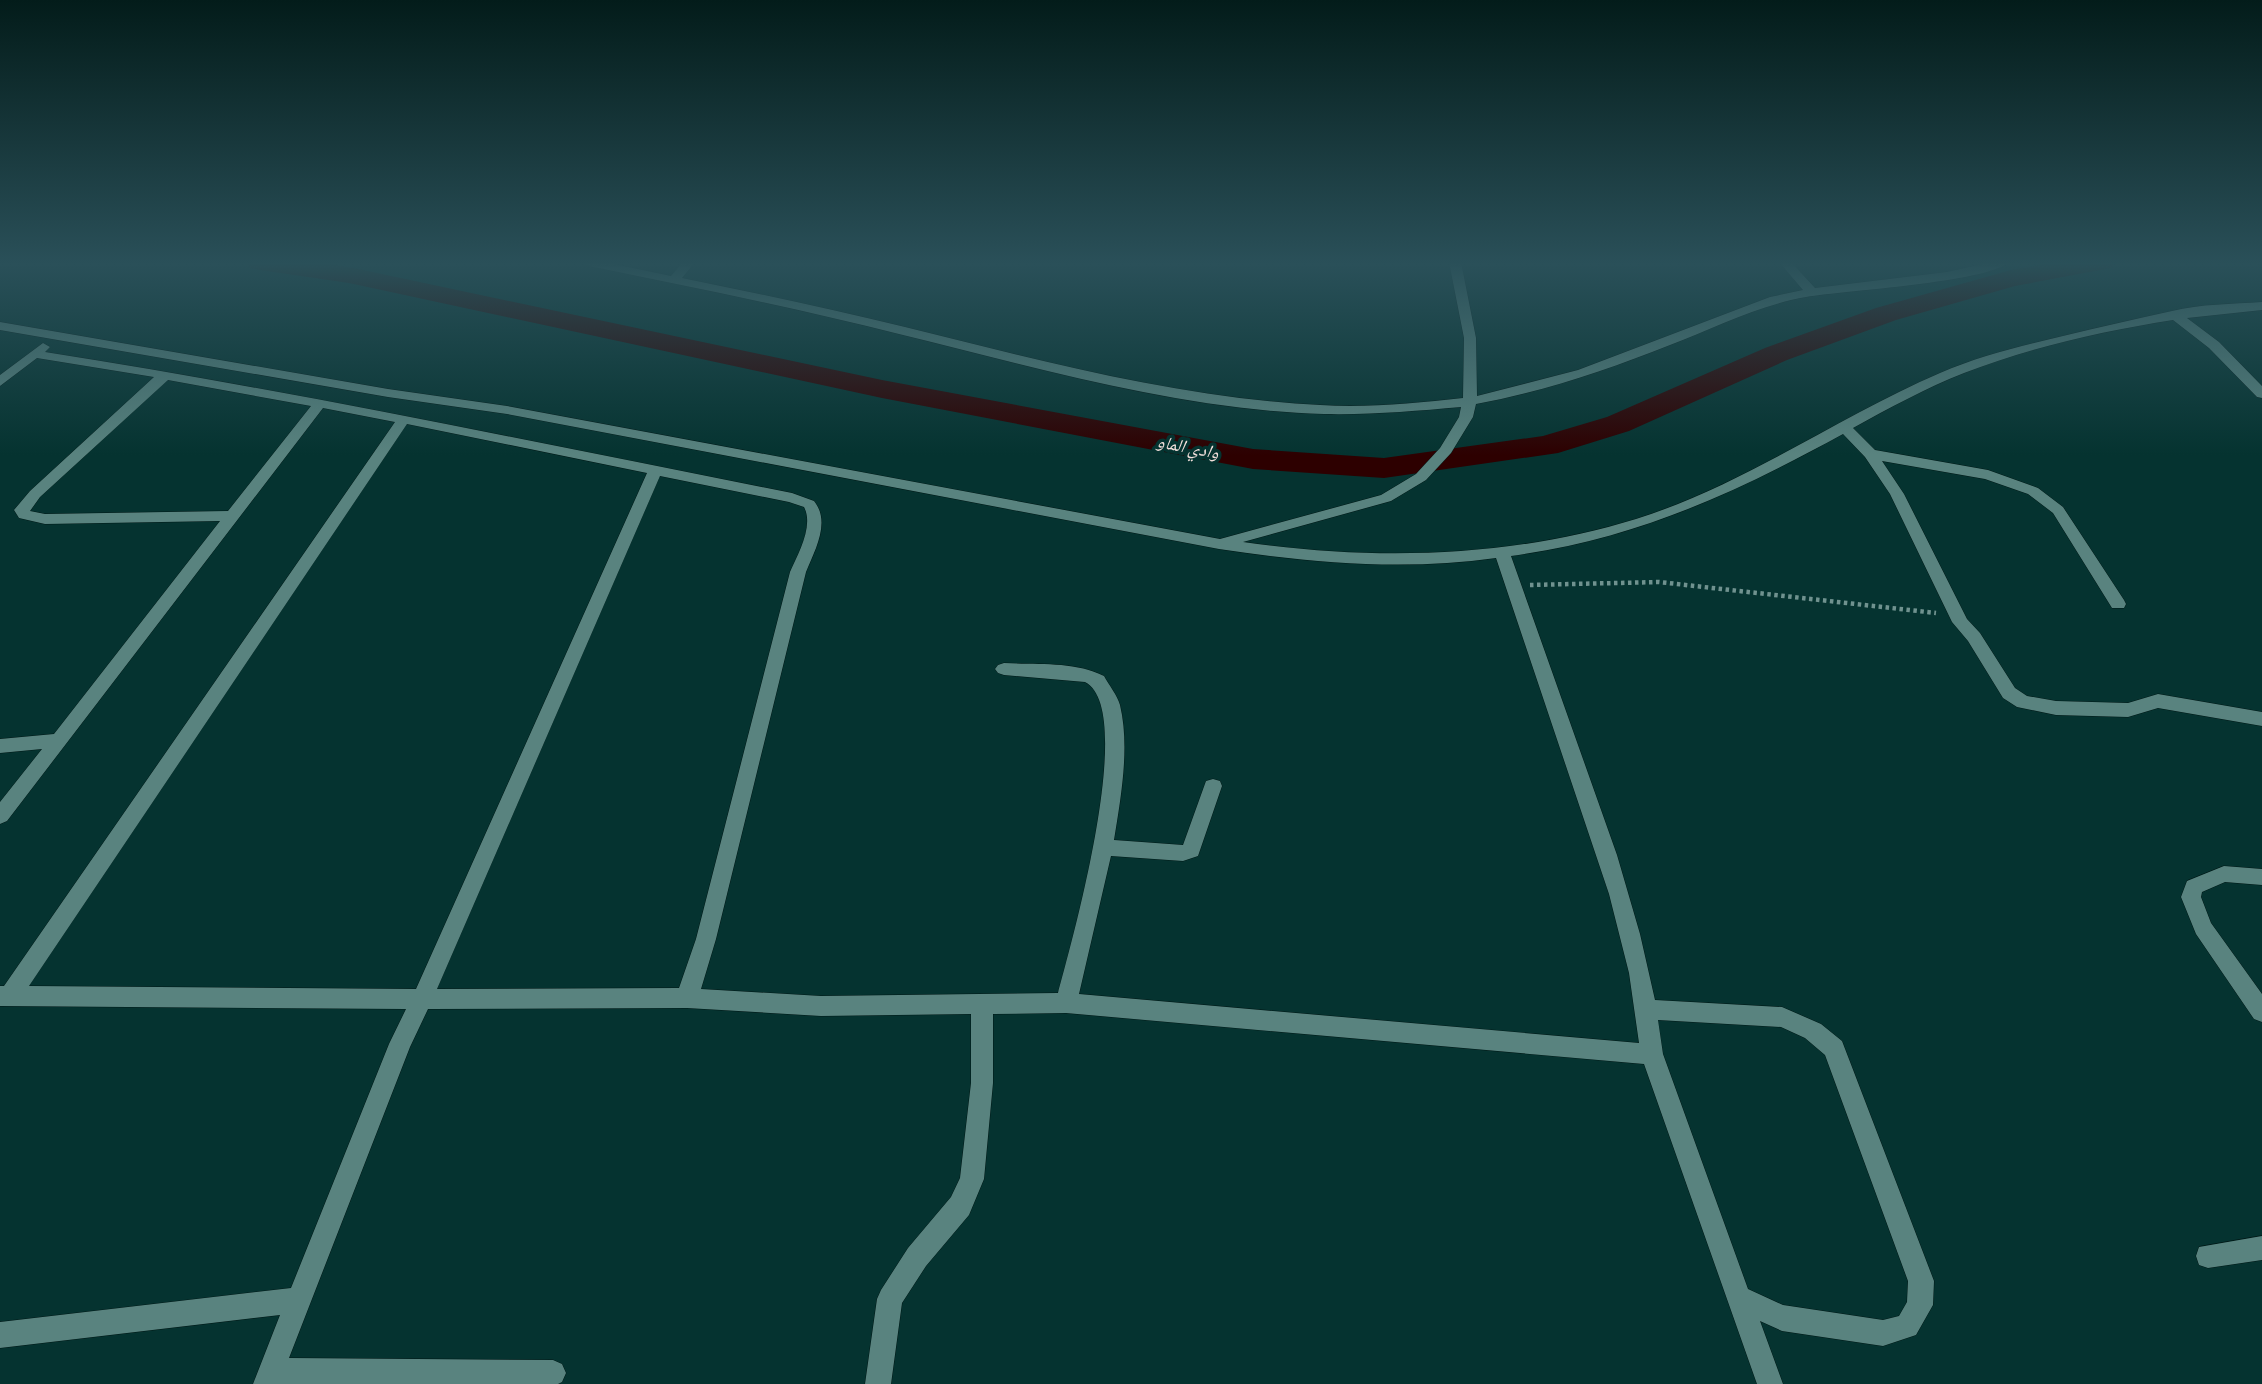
<svg xmlns="http://www.w3.org/2000/svg" width="2262" height="1384" font-family="Commissioner,'Noto Naskh Arabic',sans-serif">
	<style>
		.lines { fill: none; stroke-linecap: round; stroke-linejoin: round }
		.river { fill: #2d0000; fill-rule: evenodd }
		.minor-casing { stroke: #001917; stroke-width: 1 }
		.path { stroke: #70928f; stroke-width: 4.5; stroke-dasharray: 3.5 3.5; stroke-linecap: butt }
		.minor { fill: #59837f; fill-rule: evenodd }
		.labels { text-anchor: middle; stroke-width: 7; stroke-linejoin: round; paint-order: stroke }
		.far-water-label { font-size: 18px; font-style: italic; fill: #f2e0db; stroke: #053330 }
	</style>
	<rect width="100%" height="100%" fill="#053330"/>
	<g class="lines">
		<path class="river" d="M 246,262 L 314,262 L 349,267 L 882,380 L 1253,449 L 1384,458 L 1543,436 L 1607,417 L 1765,348 L 1876,308 L 2011,270 L 2057,262 L 2115,262 L 2111,268 L 2015,286 L 1896,320 L 1787,360 L 1629,431 L 1558,453 L 1384,478 L 1253,469 L 882,398 L 349,283 L 260,270 L 250,268 Z"/>
		<defs>
			<g id="minor">
				<path d="M 583,262 L 604,262 L 671,276 L 683,262 L 695,262 L 682,278 C 756,293 831,309 905,327 C 1042,361 1179,398 1320,405 C 1368,408 1416,403 1463,398 L 1464,338 L 1449,262 L 1461,262 L 1476,338 L 1477,396 L 1578,370 L 1770,297 L 1803,290 L 1779,262 L 1791,262 L 1815,288 L 1947,272 L 1992,262 L 2010,262 C 1984,283 1847,290 1806,297 C 1759,305 1714,328 1670,345 C 1607,370 1542,392 1476,404 L 1473,417 L 1451,453 L 1426,480 L 1391,501 L 1243,542 C 1374,561 1509,558 1636,519 C 1744,485 1836,418 1940,373 C 1979,356 2021,346 2063,336 C 2099,327 2136,319 2172,311 C 2200,304 2233,304 2262,302 L 2262,310 L 2187,318 L 2219,342 L 2262,386 L 2262,398 L 2257,397 L 2209,348 L 2173,320 C 2104,331 2030,347 1964,373 C 1926,388 1889,408 1853,428 L 1875,450 L 1988,470 L 2038,488 L 2063,507 L 2124,600 L 2126,604 L 2124,608 L 2112,608 L 2053,513 L 2028,494 L 1985,479 L 1882,461 L 1904,494 L 1967,619 L 1980,633 L 2015,688 L 2027,696 L 2056,701 L 2128,703 L 2158,694 L 2262,712 L 2262,726 L 2158,708 L 2128,717 L 2056,715 L 2017,707 L 2003,698 L 1968,641 L 1952,622 L 1890,494 L 1865,457 L 1843,434 C 1733,494 1636,539 1511,556 L 1617,855 L 1640,934 L 1655,1000 L 1782,1007 L 1821,1024 L 1842,1041 L 1934,1281 L 1933,1305 L 1916,1335 L 1883,1346 L 1782,1331 L 1760,1321 L 1783,1384 L 1757,1384 L 1644,1064 L 1066,1013 L 993,1014 L 993,1083 L 984,1179 L 969,1215 L 926,1266 L 902,1303 L 891,1384 L 865,1384 L 877,1299 L 881,1290 L 908,1248 L 951,1197 L 960,1178 L 971,1083 L 971,1014 L 821,1016 L 687,1008 L 428,1009 L 410,1047 L 289,1358 L 553,1360 L 562,1364 L 566,1373 L 562,1382 L 558,1384 L 253,1384 L 280,1315 L 0,1348 L 0,1322 L 291,1288 L 389,1044 L 406,1009 L 0,1006 L 0,986 L 4,986 L 395,422 L 323,408 L 7,821 L 0,824 L 0,802 L 42,749 L 0,753 L 0,739 L 54,734 L 220,521 L 45,524 L 19,518 L 14,510 L 30,491 L 154,377 L 37,358 L 0,386 L 0,375 L 43,343 L 50,347 L 45,352 C 295,391 543,444 792,493 L 814,501 C 831,522 815,550 806,572 L 716,939 L 701,989 L 821,996 L 1058,993 C 1071,944 1138,709 1085,682 L 1004,675 L 998,673 L 995,669 L 998,665 L 1004,663 C 1037,665 1074,661 1104,676 C 1109,685 1117,695 1120,705 C 1130,747 1121,797 1114,840 L 1183,845 L 1206,781 L 1213,779 L 1220,781 L 1222,786 L 1198,856 L 1183,861 L 1111,856 L 1079,994 L 1639,1043 L 1629,973 L 1609,894 L 1496,558 C 1404,571 1311,563 1219,549 L 507,414 L 388,397 L 0,330 L 0,322 L 388,389 L 507,406 L 1220,539 L 1381,495 L 1416,474 L 1440,448 L 1459,417 L 1461,407 C 1415,411 1370,415 1324,414 C 1180,410 1038,368 899,334 C 796,308 692,287 589,266 ZM 168,380 L 311,406 L 228,511 L 45,514 L 30,511 L 40,497 ZM 407,424 L 647,473 L 416,989 L 29,986 ZM 660,476 L 789,502 L 804,507 C 814,526 798,554 790,572 L 696,939 L 679,988 L 437,989 ZM 1658,1020 L 1781,1027 L 1805,1038 L 1825,1055 L 1908,1281 L 1907,1302 L 1899,1316 L 1883,1320 L 1783,1305 L 1748,1289 L 1663,1054 Z"/>
				<path d="M 2224,866 L 2262,869 L 2262,885 L 2225,882 L 2202,892 L 2201,897 L 2211,923 L 2262,994 L 2262,1022 L 2254,1019 L 2196,934 L 2181,897 L 2187,881 Z"/>
				<path d="M 2262,1236 L 2262,1260 L 2208,1268 L 2199,1265 L 2196,1256 L 2199,1247 Z"/>
			</g>
		</defs>
		<use href="#minor" class="minor-casing"/>
		<path class="path" d="M 1530,585 L 1659,582 L 1936,613"/>
		<use href="#minor" class="minor"/>
	</g>
	<linearGradient id="sky" x2="0" y2="1"><stop stop-color="#031c1a"/><stop offset="0.58" stop-color="#2a5059"/><stop offset="1" stop-color="#2a5059" stop-opacity="0"/></linearGradient>
	<rect width="2262" height="455" fill="url(#sky)"/>
	<g class="labels">
		<g class="far-water-label">
			<text transform="translate(1188 447) rotate(11)" y="6">وادي الماو</text>
		</g>
	</g>
</svg>
